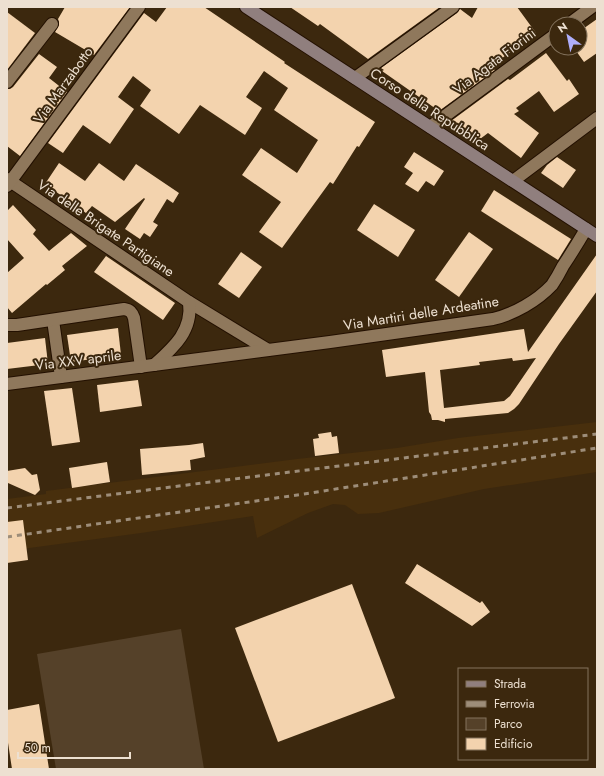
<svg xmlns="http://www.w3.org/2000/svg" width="604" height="776" font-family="Jost,sans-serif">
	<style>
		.built { fill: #482f0d }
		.green { fill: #554129 }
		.building { fill: #f3d3ae; fill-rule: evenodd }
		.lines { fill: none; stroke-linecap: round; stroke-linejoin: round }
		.street-casing { stroke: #231000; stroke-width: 14 }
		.secondary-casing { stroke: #231000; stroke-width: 14 }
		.street { stroke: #8f785c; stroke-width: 12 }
		.secondary { stroke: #907f7e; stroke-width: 12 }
		.rail { stroke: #9d8d79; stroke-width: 3; stroke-dasharray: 5 5; stroke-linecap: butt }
		.labels { text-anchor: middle; stroke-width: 4; stroke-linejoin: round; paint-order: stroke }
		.street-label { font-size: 14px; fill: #ede0d1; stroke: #3c280e }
	</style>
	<rect width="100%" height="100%" fill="#3c280e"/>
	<path class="built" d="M 597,422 L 597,472 L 484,489 L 379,513 L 358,514 L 345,505 L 333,504 L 308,513 L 257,538 L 253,516 L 141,533 L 7,551 L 7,499 L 46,494 L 46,491 L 297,459 L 397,448 L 458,438 Z"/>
	<path class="green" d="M 181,629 L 204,769 L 56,769 L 37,654 Z"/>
	<g class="building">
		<path d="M 65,7 L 130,7 L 94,55 L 55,32 L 59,25 L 59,22 L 58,19 Z"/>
		<path d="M 167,7 L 204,7 L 285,62 L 284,63 L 375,122 L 359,147 L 357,146 L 333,184 L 330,182 L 282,248 L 259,232 L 281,202 L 242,175 L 261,148 L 297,173 L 318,140 L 274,110 L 288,88 L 264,71 L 246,97 L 262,108 L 245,135 L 200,105 L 179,134 L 140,106 L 151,90 L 133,76 L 118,97 L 134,109 L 110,144 L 83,125 L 63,153 L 48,143 L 144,13 L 156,22 Z"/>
		<path d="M 290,7 L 440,7 L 368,59 L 320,24 L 318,26 Z"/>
		<path d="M 478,7 L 517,7 L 536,33 L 490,67 L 495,70 L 439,111 L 382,71 L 384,70 L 381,68 L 457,13 L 460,9 L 472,18 Z"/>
		<path d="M 7,12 L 35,33 L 7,70 Z"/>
		<path d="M 597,19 L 597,53 L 584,62 L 574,48 L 580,48 L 580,31 Z"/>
		<path d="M 546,53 L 567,81 L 569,79 L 579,94 L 554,112 L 539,91 L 516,108 L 519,111 L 514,114 L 539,133 L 521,158 L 488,133 L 476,142 L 447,124 L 508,79 L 510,80 Z"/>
		<path d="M 39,54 L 57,67 L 49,78 L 67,92 L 20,156 L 7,146 L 7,89 L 10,89 L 13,87 Z"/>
		<path d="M 414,152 L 444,171 L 434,186 L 426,181 L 418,192 L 405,184 L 413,173 L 404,167 Z"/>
		<path d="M 557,157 L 576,170 L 563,188 L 541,173 L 547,165 Z"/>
		<path d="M 59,163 L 85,181 L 99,163 L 124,181 L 136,164 L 179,193 L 173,203 L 167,199 L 153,222 L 158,225 L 150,237 L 144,233 L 140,239 L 125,229 L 145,199 L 144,198 L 115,222 L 92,206 L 86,213 L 45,184 Z"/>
		<path d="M 494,190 L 571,239 L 558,260 L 481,211 Z"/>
		<path d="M 374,204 L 415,230 L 398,257 L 357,230 Z"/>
		<path d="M 13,205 L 36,230 L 33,234 L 49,251 L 71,233 L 87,246 L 62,266 L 65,270 L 47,285 L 46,284 L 12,313 L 7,307 L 7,273 L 24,258 L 7,239 L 7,211 Z"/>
		<path d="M 469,232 L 493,249 L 459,297 L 435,280 Z"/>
		<path d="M 241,252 L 262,267 L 239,298 L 218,284 Z"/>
		<path d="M 597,254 L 597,291 L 559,344 L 519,404 L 514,409 L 508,413 L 445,419 L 445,422 L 438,420 L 432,420 L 431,415 L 429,412 L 425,372 L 386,377 L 382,350 L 524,329 L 528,352 ZM 512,358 L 513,361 L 536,358 L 510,396 L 504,401 L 444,408 L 440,370 L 480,365 L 479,362 Z"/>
		<path d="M 106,256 L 175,303 L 163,320 L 94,272 Z"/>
		<path d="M 118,328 L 121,355 L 71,362 L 67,335 Z"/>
		<path d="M 45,338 L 48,364 L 7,369 L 7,343 Z"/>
		<path d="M 138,380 L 142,406 L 100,412 L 97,385 Z"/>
		<path d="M 72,388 L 80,442 L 52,446 L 44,391 Z"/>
		<path d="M 331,432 L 332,437 L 337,436 L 339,453 L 315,456 L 313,439 L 319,438 L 318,434 Z"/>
		<path d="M 203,443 L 205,457 L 190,460 L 191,470 L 142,475 L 140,449 L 189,445 Z"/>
		<path d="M 107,462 L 110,482 L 72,488 L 69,468 Z"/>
		<path d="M 25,468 L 32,475 L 37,474 L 40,490 L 35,495 L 8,483 L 7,471 Z"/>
		<path d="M 23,520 L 28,560 L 7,563 L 7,522 Z"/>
		<path d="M 417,564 L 480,603 L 482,601 L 490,612 L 472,626 L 405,583 Z"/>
		<path d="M 352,584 L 395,698 L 278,742 L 235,628 Z"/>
		<path d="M 39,704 L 49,769 L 12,769 L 7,736 L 7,710 Z"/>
	</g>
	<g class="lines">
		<defs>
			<g id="street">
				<path d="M 569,24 L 592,7"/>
				<path d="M 355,78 L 453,7"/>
				<path d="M 7,82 L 52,24"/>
				<path d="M 430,127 L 556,34"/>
				<path d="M 7,179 L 189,302 L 268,350"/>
				<path d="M 513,181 L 597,118"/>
				<path d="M 7,186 L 139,7"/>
				<path d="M 53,320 L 61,377"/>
				<path d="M 7,325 L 17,325 L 124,309 C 130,310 132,312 134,318 L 141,367"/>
				<path d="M 154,365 C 173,348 193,331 189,302"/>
				<path d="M 7,384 L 330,342 L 493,319 C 514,314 537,301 552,285 C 556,279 560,272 563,266 C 571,254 579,241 586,229"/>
			</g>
			<path id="secondary" d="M 246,7 L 597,236"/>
		</defs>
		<use href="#street" class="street-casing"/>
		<use href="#secondary" class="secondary-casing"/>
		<use href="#street" class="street"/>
		<use href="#secondary" class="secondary"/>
		<g class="rail">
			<path d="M 7,508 L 218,481 L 597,434"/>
			<path d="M 7,537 L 304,494 L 597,448"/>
		</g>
	</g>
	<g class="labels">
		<g class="street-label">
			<text transform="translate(494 61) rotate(-37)" y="5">Via Agata Fiorini</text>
			<text transform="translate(63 85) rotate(-54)" y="5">Via Marzabotto</text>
			<text transform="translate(430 109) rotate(33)" y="5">Corso della Repubblica</text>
			<text transform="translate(106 228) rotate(34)" y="5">Via delle Brigate Partigiane</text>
			<text transform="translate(421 313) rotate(-9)" y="5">Via Martiri delle Ardeatine</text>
			<text transform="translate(78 360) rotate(-7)" y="5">Via XXV aprile</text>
		</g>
	</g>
	<rect width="604" height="776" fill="none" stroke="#ede0d1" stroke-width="16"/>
	<rect x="458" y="668" width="130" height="92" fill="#3c280e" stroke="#83725c"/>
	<rect x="466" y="681" width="20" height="6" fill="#907f7e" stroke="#83725c"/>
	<text x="494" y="688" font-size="12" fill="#ede0d1">Strada</text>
	<rect x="466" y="701" width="20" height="6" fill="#9d8d79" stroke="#83725c"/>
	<text x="494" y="708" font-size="12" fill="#ede0d1">Ferrovia</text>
	<rect x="466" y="718" width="20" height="12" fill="#554129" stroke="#83725c"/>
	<text x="494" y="728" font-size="12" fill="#ede0d1">Parco</text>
	<rect x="466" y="738" width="20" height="12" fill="#f3d3ae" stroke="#83725c"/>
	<text x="494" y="748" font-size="12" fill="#ede0d1">Edificio</text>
	<g transform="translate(568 36) rotate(327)"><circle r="19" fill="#3c280e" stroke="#83725c"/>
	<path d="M0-3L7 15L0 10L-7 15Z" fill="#afaefa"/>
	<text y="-6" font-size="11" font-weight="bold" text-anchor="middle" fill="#ede0d1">N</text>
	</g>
	<path d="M18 752v6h112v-6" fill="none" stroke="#ede0d1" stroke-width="2"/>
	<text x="24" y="752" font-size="12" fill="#ede0d1" stroke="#3c280e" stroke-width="3" paint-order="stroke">50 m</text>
</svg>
